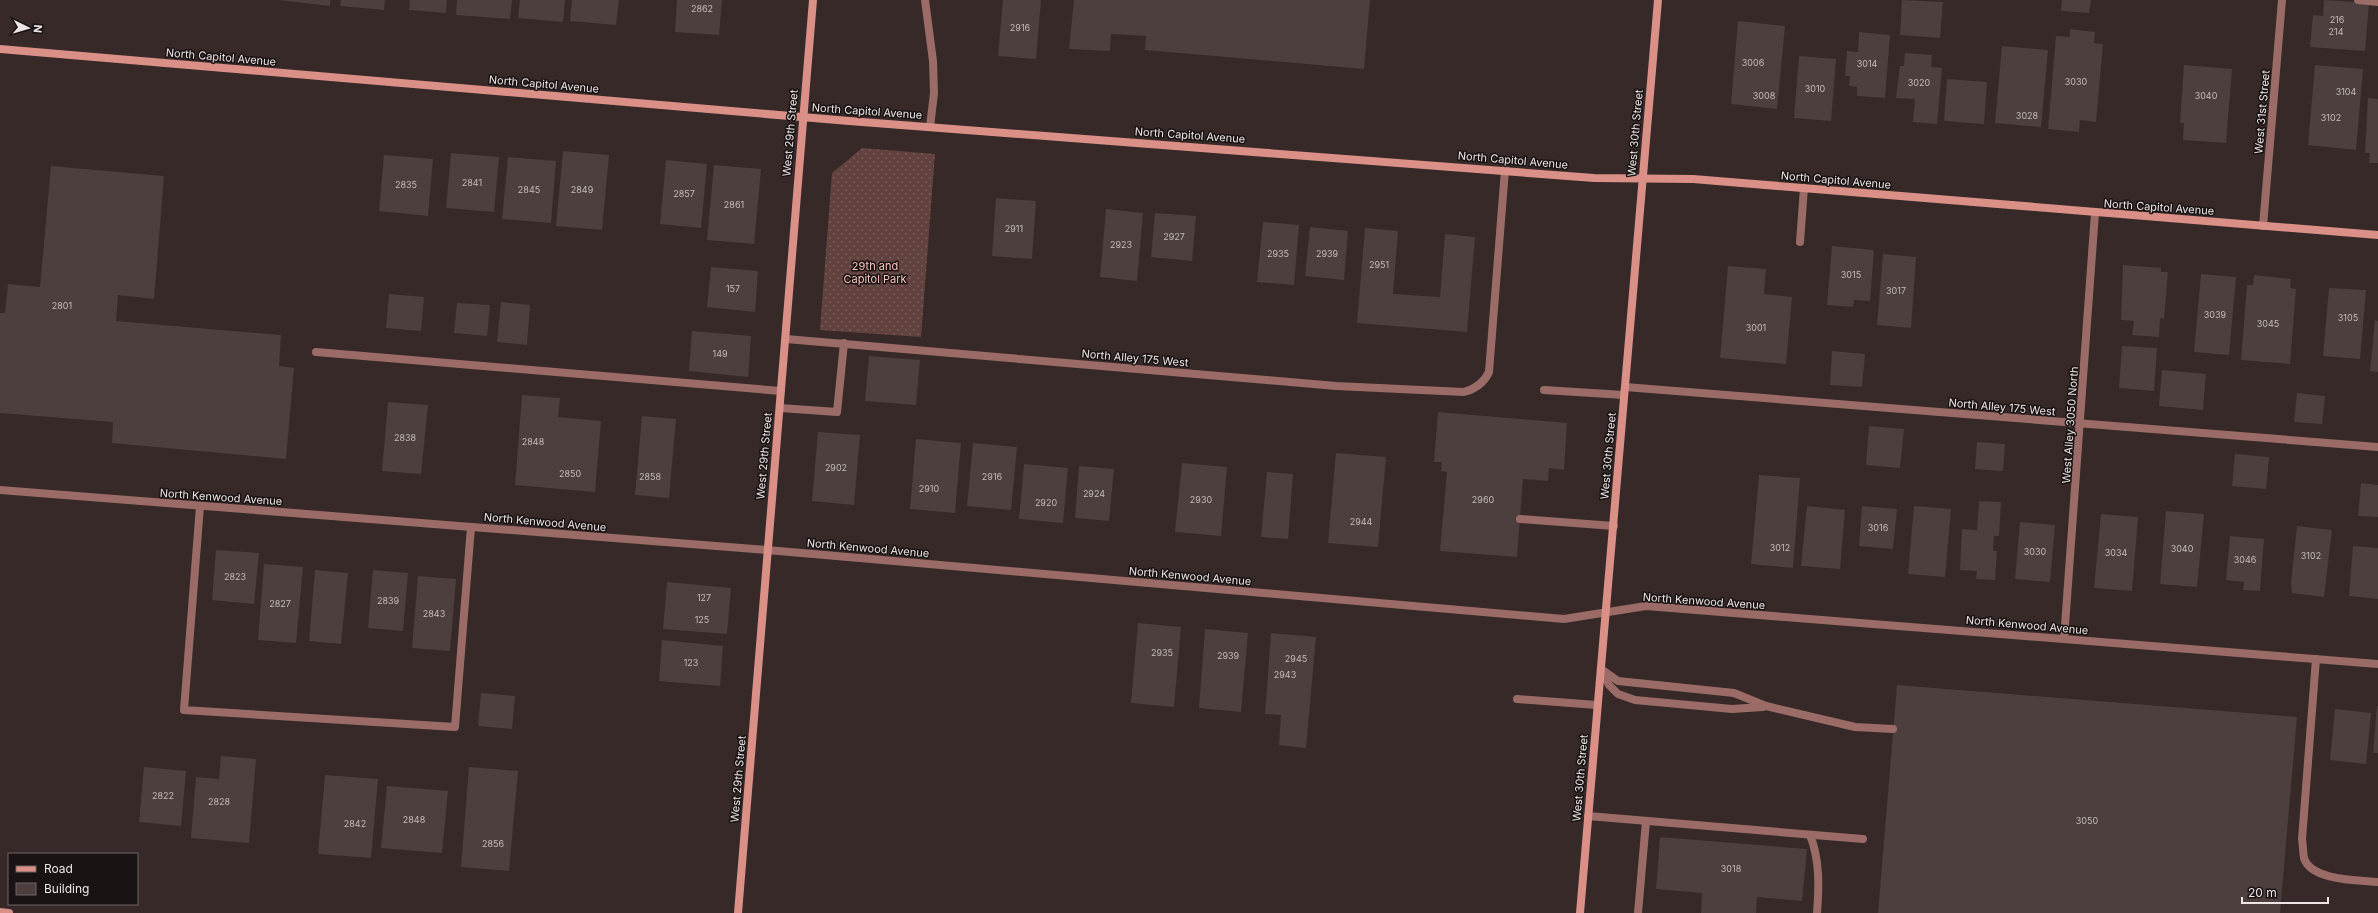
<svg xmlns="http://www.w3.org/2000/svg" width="2378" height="913" font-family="Inter,sans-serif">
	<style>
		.grass { fill: url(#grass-dots) }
		.building { fill: #4c3f3d }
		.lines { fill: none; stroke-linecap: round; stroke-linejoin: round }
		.lane { stroke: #9b6c67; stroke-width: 8 }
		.street { stroke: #9b6c67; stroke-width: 8 }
		.secondary { stroke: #da9087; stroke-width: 8 }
		.labels { text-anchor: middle; stroke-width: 3; stroke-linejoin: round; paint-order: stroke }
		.number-label { font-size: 9px; fill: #c6bcbb }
		.street-label { font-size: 11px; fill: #eee6e5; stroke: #191313 }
		.park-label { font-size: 11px; fill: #fac4bd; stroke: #191313 }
	</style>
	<defs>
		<pattern id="grass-dots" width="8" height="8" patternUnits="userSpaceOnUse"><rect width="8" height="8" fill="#62423e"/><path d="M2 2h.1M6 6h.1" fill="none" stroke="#795d5a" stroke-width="1.8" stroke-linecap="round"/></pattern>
	</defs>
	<rect width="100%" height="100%" fill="#362927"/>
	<path class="grass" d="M 862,148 L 935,154 L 921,337 L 820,330 L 832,173 Z"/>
	<g class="building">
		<path d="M 279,0 L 330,0 L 330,6 Z"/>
		<path d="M 341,0 L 385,0 L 384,10 L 340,6 Z"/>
		<path d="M 410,0 L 447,0 L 446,13 L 409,10 Z"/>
		<path d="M 457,0 L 512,0 L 510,19 L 456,15 Z"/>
		<path d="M 520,0 L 565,0 L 563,22 L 518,18 Z"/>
		<path d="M 572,0 L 619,0 L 616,25 L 570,21 Z"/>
		<path d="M 677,0 L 722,0 L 719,35 L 675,32 Z"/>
		<path d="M 1003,0 L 1041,0 L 1036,59 L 998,56 Z"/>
		<path d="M 1074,0 L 1370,0 L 1364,69 L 1145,50 L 1146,36 L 1111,34 L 1110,51 L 1069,49 Z"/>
		<path d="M 1902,0 L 1943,2 L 1940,38 L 1900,35 Z"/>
		<path d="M 2062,0 L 2091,0 L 2089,13 L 2061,11 Z"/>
		<path d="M 2324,0 L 2369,3 L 2365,51 L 2310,47 L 2313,15 L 2323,16 Z"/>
		<path d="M 1738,21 L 1785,26 L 1777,109 L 1731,104 Z"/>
		<path d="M 2070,29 L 2095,32 L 2094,43 L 2103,44 L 2096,122 L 2080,120 L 2079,132 L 2048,129 L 2056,36 L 2070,37 Z"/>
		<path d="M 1859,32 L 1890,35 L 1885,98 L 1857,96 L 1857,87 L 1849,86 L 1850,76 L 1845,76 L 1847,51 L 1858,52 Z"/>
		<path d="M 2002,46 L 2048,50 L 2041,127 L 1995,123 Z"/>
		<path d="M 1905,53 L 1932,55 L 1931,67 L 1942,68 L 1937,124 L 1913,122 L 1915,99 L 1896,98 L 1900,66 L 1904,66 Z"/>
		<path d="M 1799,56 L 1836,59 L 1831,121 L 1794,118 Z"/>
		<path d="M 2184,65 L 2232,69 L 2226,143 L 2183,140 L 2184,123 L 2180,123 Z"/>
		<path d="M 2315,65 L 2363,69 L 2356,150 L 2308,145 Z"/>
		<path d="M 1947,79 L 1987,82 L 1984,124 L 1944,121 Z"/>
		<path d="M 2368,98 L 2378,99 L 2378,163 L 2369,163 L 2370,153 L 2365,153 Z"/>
		<path d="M 563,151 L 609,155 L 602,230 L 556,226 Z"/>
		<path d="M 451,153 L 499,157 L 494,212 L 446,208 Z"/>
		<path d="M 384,155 L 433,159 L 428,216 L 379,211 Z"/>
		<path d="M 508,157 L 556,161 L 551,223 L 502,219 Z"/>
		<path d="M 666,160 L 707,164 L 701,228 L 660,224 Z"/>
		<path d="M 714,165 L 761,169 L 754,244 L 707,240 Z"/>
		<path d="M 51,166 L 164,176 L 154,299 L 118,295 L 116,321 L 281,335 L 279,366 L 294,368 L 286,459 L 112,443 L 113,422 L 0,413 L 0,313 L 5,313 L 8,284 L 40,287 Z"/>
		<path d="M 996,198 L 1036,201 L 1032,259 L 992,256 Z"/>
		<path d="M 1106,209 L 1143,213 L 1137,281 L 1100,277 Z"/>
		<path d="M 1155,213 L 1196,216 L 1192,261 L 1151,257 Z"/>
		<path d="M 1263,222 L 1299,225 L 1294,285 L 1257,282 Z"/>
		<path d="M 1310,227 L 1348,231 L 1344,280 L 1305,276 Z"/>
		<path d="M 1365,228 L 1398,231 L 1393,294 L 1440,297 L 1445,234 L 1475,237 L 1467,332 L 1357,323 Z"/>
		<path d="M 1832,246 L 1874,250 L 1870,301 L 1854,300 L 1853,307 L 1827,305 Z"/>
		<path d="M 1883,254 L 1916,257 L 1911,328 L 1877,325 Z"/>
		<path d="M 2123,265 L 2161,268 L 2161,272 L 2168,272 L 2164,319 L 2160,318 L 2159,337 L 2132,335 L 2134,321 L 2121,320 Z"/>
		<path d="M 1728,266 L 1766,269 L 1764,294 L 1792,297 L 1786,364 L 1720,358 Z"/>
		<path d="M 711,267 L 758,271 L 755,312 L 707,307 Z"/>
		<path d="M 2201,274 L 2236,277 L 2229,355 L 2194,352 Z"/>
		<path d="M 2254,275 L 2291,279 L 2290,288 L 2296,289 L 2290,364 L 2241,360 L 2247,285 L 2253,285 Z"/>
		<path d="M 2329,288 L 2366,290 L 2360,359 L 2323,356 Z"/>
		<path d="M 389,294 L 424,297 L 421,331 L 386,328 Z"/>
		<path d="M 501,302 L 530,305 L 527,345 L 497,342 Z"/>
		<path d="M 457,303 L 490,305 L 487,336 L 454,333 Z"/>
		<path d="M 2375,320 L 2378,321 L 2378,372 L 2370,371 Z"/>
		<path d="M 692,331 L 751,336 L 748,377 L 689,371 Z"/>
		<path d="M 2122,346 L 2157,348 L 2154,391 L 2119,388 Z"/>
		<path d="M 1832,351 L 1865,354 L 1862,387 L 1830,385 Z"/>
		<path d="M 869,356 L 920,360 L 916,405 L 865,401 Z"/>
		<path d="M 2162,370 L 2206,374 L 2203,410 L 2159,406 Z"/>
		<path d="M 2297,393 L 2325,396 L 2322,424 L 2294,422 Z"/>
		<path d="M 522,395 L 560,398 L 558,417 L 601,421 L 595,492 L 515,485 Z"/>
		<path d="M 388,402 L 428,405 L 421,474 L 382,471 Z"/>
		<path d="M 1438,412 L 1567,423 L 1564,470 L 1549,468 L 1548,481 L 1523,479 L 1517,557 L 1440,551 L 1447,472 L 1441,471 L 1442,462 L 1434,462 Z"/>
		<path d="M 642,416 L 676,419 L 669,498 L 635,495 Z"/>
		<path d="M 1869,426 L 1904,429 L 1900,468 L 1866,465 Z"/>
		<path d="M 818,432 L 860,435 L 854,505 L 812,501 Z"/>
		<path d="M 916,439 L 961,443 L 955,513 L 910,509 Z"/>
		<path d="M 1977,442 L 2005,444 L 2003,471 L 1975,469 Z"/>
		<path d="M 973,443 L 1017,447 L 1011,510 L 967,506 Z"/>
		<path d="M 1336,453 L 1386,457 L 1378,547 L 1328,543 Z"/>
		<path d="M 2235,454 L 2269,457 L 2266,489 L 2232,486 Z"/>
		<path d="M 1182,463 L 1227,467 L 1221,536 L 1175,532 Z"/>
		<path d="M 1024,464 L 1068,468 L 1063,523 L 1019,519 Z"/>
		<path d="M 1079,466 L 1114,469 L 1109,521 L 1075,518 Z"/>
		<path d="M 1267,472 L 1293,474 L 1288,539 L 1261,537 Z"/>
		<path d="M 1759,475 L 1800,478 L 1793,568 L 1751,564 Z"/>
		<path d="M 2361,483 L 2378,485 L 2378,517 L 2358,516 Z"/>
		<path d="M 1979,501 L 2001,502 L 1999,536 L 1994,536 L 1993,551 L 1997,551 L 1995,580 L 1976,579 L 1977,571 L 1960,570 L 1962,529 L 1977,530 Z"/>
		<path d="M 1807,506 L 1845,510 L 1840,569 L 1801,566 Z"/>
		<path d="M 1862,506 L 1897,509 L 1893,549 L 1859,546 Z"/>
		<path d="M 1914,506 L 1951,509 L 1945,577 L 1908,574 Z"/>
		<path d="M 2166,511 L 2204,514 L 2197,587 L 2160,584 Z"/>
		<path d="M 2101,514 L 2138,517 L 2132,591 L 2094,588 Z"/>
		<path d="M 2020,522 L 2055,525 L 2050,582 L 2015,579 Z"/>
		<path d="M 2297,526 L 2332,530 L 2324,597 L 2292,593 L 2291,583 Z"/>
		<path d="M 2230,536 L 2264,539 L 2260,591 L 2243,590 L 2244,582 L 2226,580 Z"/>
		<path d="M 2353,546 L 2378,548 L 2378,599 L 2349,596 Z"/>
		<path d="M 216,550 L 259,553 L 254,604 L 212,600 Z"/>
		<path d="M 264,564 L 303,567 L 296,643 L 258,640 Z"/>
		<path d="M 315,570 L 348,573 L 341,644 L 309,641 Z"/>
		<path d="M 373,570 L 408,573 L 403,631 L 368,628 Z"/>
		<path d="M 418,576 L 456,579 L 450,651 L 412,648 Z"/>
		<path d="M 667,582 L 731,588 L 727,634 L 663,629 Z"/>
		<path d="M 1138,623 L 1181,627 L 1174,707 L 1131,703 Z"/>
		<path d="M 1205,629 L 1248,633 L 1241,712 L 1199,708 Z"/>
		<path d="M 1271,633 L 1316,637 L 1306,748 L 1279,745 L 1281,715 L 1265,714 Z"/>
		<path d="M 662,640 L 723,646 L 720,686 L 659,681 Z"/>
		<path d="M 1897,685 L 2297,717 L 2280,913 L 1878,913 Z"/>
		<path d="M 481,693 L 515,696 L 512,729 L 478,726 Z"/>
		<path d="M 2377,706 L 2378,706 L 2378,753 L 2373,753 Z"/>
		<path d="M 2335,709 L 2371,713 L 2366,764 L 2330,760 Z"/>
		<path d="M 221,756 L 256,759 L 249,843 L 191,838 L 196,777 L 219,779 Z"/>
		<path d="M 144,767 L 186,771 L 181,826 L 139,822 Z"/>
		<path d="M 469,767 L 518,771 L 509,871 L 461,867 Z"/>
		<path d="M 325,775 L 378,779 L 371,858 L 318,854 Z"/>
		<path d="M 387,786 L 448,791 L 442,853 L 381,848 Z"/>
		<path d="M 1660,837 L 1807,849 L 1802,901 L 1757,897 L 1756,913 L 1701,913 L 1702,893 L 1656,889 Z"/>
	</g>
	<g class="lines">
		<g class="lane">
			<path d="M 925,0 L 933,61 L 934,93 L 930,127"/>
			<path d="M 2358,0 L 2378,2"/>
			<path d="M 1800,242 L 1804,188"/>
			<path d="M 786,339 L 1336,386 L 1464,392 C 1475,389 1484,383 1489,372 L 1505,170"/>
			<path d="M 316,352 L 781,391"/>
			<path d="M 1625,387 L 2378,447"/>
			<path d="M 1544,390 L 1624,395"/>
			<path d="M 780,408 L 837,412 L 844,343"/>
			<path d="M 200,506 L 184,710 L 455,727 L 471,527"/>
			<path d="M 1520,519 L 1614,526"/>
			<path d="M 2064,639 L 2095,213"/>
			<path d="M 2316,659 L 2302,839 C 2303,845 2303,852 2304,858 C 2311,881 2359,880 2378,882"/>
			<path d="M 1601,669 L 1618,681 L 1734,693 L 1766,706 L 1855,727 L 1893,729"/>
			<path d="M 1602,670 L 1609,685 L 1618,694 L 1635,700 L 1732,709 L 1763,707"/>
			<path d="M 1517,699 L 1597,705"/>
			<path d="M 1588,816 L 1863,839"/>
			<path d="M 1810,835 C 1820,860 1819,887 1817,913"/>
			<path d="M 1638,913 L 1646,821"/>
		</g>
		<g class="street">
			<path d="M 2263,226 L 2282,0"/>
			<path d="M 0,490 L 767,550 L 1564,619 L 1646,606 L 2378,664"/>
		</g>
		<g class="secondary">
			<path d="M 0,49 L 849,121 L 1594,178 L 1693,179 L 2378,235"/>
			<path d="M 0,912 L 9,913"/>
			<path d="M 738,913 L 813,0"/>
			<path d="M 1580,913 L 1658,0"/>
		</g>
	</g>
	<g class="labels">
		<g class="number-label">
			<text x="702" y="12">2862</text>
			<text x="2337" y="23">216</text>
			<text x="1020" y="31">2916</text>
			<text x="2336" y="35">214</text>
			<text x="1753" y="66">3006</text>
			<text x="1867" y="67">3014</text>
			<text x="2076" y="85">3030</text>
			<text x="1919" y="86">3020</text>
			<text x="1815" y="92">3010</text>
			<text x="2346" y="95">3104</text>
			<text x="1764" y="99">3008</text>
			<text x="2206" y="99">3040</text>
			<text x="2027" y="119">3028</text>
			<text x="2331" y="121">3102</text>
			<text x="472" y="186">2841</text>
			<text x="406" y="188">2835</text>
			<text x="529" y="193">2845</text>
			<text x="582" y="193">2849</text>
			<text x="684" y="197">2857</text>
			<text x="734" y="208">2861</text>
			<text x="1014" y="232">2911</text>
			<text x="1174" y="240">2927</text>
			<text x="1121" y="248">2923</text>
			<text x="1278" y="257">2935</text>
			<text x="1327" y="257">2939</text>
			<text x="1379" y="268">2951</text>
			<text x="1851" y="278">3015</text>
			<text x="733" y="292">157</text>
			<text x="1896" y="294">3017</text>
			<text x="62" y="309">2801</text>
			<text x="2215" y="318">3039</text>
			<text x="2348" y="321">3105</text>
			<text x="2268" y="327">3045</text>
			<text x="1756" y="331">3001</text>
			<text x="720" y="357">149</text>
			<text x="405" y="441">2838</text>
			<text x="533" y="445">2848</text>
			<text x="836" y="471">2902</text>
			<text x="570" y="477">2850</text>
			<text x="650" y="480">2858</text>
			<text x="992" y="480">2916</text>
			<text x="929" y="492">2910</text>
			<text x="1094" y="497">2924</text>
			<text x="1201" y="503">2930</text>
			<text x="1483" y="503">2960</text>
			<text x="1046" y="506">2920</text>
			<text x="1361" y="525">2944</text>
			<text x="1878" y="531">3016</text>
			<text x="1780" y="551">3012</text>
			<text x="2182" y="552">3040</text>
			<text x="2035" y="555">3030</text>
			<text x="2116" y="556">3034</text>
			<text x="2311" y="559">3102</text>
			<text x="2245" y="563">3046</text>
			<text x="235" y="580">2823</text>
			<text x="704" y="601">127</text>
			<text x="388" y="604">2839</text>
			<text x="280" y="607">2827</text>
			<text x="434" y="617">2843</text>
			<text x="702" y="623">125</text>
			<text x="1162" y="656">2935</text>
			<text x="1228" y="659">2939</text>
			<text x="1296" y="662">2945</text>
			<text x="691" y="666">123</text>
			<text x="1285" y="678">2943</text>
			<text x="163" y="799">2822</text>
			<text x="219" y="805">2828</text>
			<text x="414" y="823">2848</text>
			<text x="2087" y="824">3050</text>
			<text x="355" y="827">2842</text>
			<text x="493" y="847">2856</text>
			<text x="1731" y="872">3018</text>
		</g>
		<g class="street-label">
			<text transform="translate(221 57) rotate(5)" y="4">North Capitol Avenue</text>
			<text transform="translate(544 84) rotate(5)" y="4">North Capitol Avenue</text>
			<text transform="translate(867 111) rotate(4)" y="4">North Capitol Avenue</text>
			<text transform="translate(2262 112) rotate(-85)" y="4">West 31st Street</text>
			<text transform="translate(790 133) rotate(-85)" y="4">West 29th Street</text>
			<text transform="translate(1635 133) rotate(-85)" y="4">West 30th Street</text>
			<text transform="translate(1190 135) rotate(4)" y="4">North Capitol Avenue</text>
			<text transform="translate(1513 160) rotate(5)" y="4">North Capitol Avenue</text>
			<text transform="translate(1836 180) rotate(5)" y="4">North Capitol Avenue</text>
			<text transform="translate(2159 207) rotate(4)" y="4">North Capitol Avenue</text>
			<text transform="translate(1135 358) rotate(5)" y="4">North Alley 175 West</text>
			<text transform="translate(2002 407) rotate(5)" y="4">North Alley 175 West</text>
			<text transform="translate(2070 425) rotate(-86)" y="4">West Alley 3050 North</text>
			<text transform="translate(764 456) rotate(-85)" y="4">West 29th Street</text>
			<text transform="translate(1608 456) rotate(-85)" y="4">West 30th Street</text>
			<text transform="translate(221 497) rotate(4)" y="4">North Kenwood Avenue</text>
			<text transform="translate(545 522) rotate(5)" y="4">North Kenwood Avenue</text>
			<text transform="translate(868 548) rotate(5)" y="4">North Kenwood Avenue</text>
			<text transform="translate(1190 576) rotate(5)" y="4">North Kenwood Avenue</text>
			<text transform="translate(1704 601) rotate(4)" y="4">North Kenwood Avenue</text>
			<text transform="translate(2027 625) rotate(5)" y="4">North Kenwood Avenue</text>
			<text transform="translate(1580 778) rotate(-85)" y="4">West 30th Street</text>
			<text transform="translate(738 779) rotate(-85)" y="4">West 29th Street</text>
		</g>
		<g class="park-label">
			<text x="875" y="270">29th and<tspan x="875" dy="13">Capitol Park</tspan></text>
		</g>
	</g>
	<rect x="8" y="853" width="130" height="52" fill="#191313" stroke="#6e6767"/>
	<rect x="16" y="866" width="20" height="6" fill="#da9087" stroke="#6e6767"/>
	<text x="44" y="873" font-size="12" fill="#eee6e5">Road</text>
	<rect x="16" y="883" width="20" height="12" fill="#4c3f3d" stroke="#6e6767"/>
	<text x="44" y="893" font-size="12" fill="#eee6e5">Building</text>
	<g transform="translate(28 28) rotate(95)" stroke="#191313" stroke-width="3" paint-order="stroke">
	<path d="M0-3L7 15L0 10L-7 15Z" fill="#eee6e5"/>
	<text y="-6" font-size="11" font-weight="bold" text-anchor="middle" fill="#eee6e5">N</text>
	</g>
	<path d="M2242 897v6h86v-6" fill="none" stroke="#eee6e5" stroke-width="2"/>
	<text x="2248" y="897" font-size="12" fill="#eee6e5" stroke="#191313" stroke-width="3" paint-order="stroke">20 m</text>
</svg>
